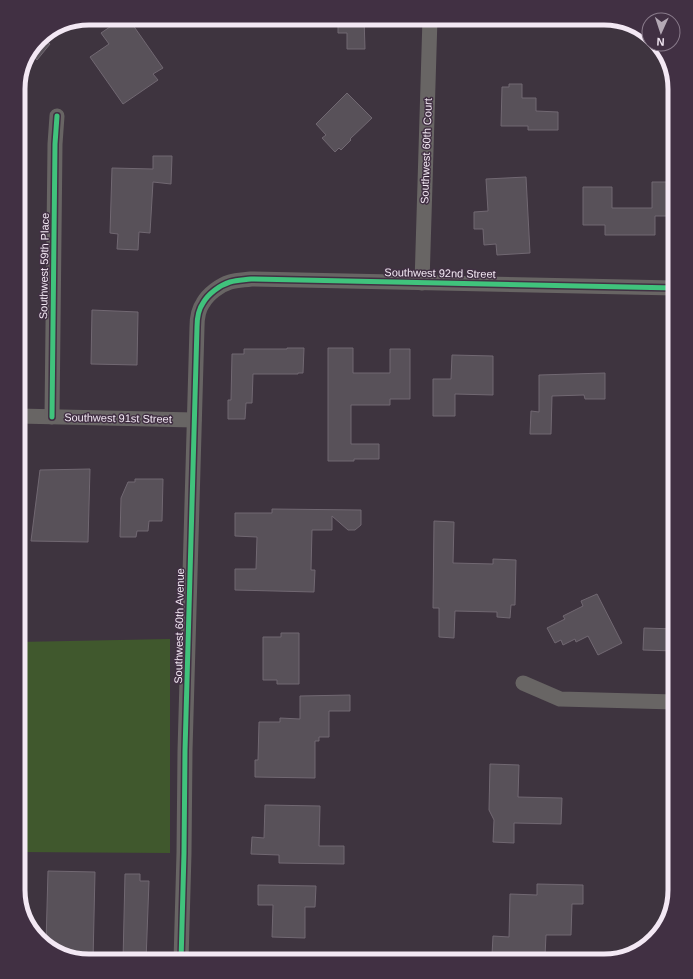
<svg xmlns="http://www.w3.org/2000/svg" width="693" height="979" font-family="Arial,sans-serif">
	<style>
		.green { fill: #40582d }
		.building { fill: #585159; stroke: #716872 }
		.lines { fill: none; stroke-linecap: round; stroke-linejoin: round }
		.minor { stroke: #686564; stroke-width: 15 }
		.cycleway-casing { stroke: #413043; stroke-width: 8 }
		.cycleway { stroke: #40c37c; stroke-width: 5 }
		.labels { text-anchor: middle; stroke-width: 3; stroke-linejoin: round; paint-order: stroke }
		.street-label { font-size: 11px; fill: #f3e8f4; stroke: #413043 }
		.rim { fill: none; stroke: #f3e8f4; stroke-width: 5 }
	</style>
	<rect width="100%" height="100%" fill="#3e343f"/>
	<path class="green" d="M 170,639 L 170,853 L 18,852 L 18,642 Z"/>
	<g class="building">
		<path d="M 123,18 L 128,18 L 163,68 L 153,74 L 158,80 L 123,104 L 90,57 L 109,44 L 101,33 Z"/>
		<path d="M 345,18 L 364,18 L 365,49 L 347,49 L 347,33 L 338,33 L 338,19 L 345,19 Z"/>
		<path d="M 41,37 L 50,44 L 37,60 L 29,53 Z"/>
		<path d="M 509,84 L 522,84 L 522,98 L 536,98 L 536,111 L 558,112 L 558,130 L 528,130 L 528,126 L 501,126 L 502,87 L 509,87 Z"/>
		<path d="M 347,93 L 372,118 L 350,139 L 351,140 L 341,150 L 339,148 L 335,152 L 322,138 L 326,135 L 316,124 Z"/>
		<path d="M 153,156 L 172,156 L 171,184 L 153,182 L 150,233 L 139,232 L 138,250 L 117,249 L 118,234 L 110,233 L 112,168 L 153,169 Z"/>
		<path d="M 526,177 L 530,253 L 497,255 L 496,244 L 484,245 L 483,229 L 474,229 L 474,212 L 488,211 L 486,179 Z"/>
		<path d="M 652,182 L 675,182 L 675,216 L 655,216 L 655,235 L 605,235 L 605,225 L 583,225 L 583,187 L 612,187 L 612,208 L 652,208 Z"/>
		<path d="M 92,310 L 138,312 L 137,365 L 91,364 Z"/>
		<path d="M 287,348 L 304,348 L 303,373 L 298,373 L 298,374 L 253,374 L 252,403 L 246,403 L 245,419 L 228,419 L 228,400 L 231,400 L 232,354 L 244,354 L 244,349 L 287,349 Z"/>
		<path d="M 328,348 L 353,348 L 353,373 L 390,373 L 390,349 L 410,349 L 410,399 L 390,399 L 390,405 L 351,405 L 351,444 L 379,444 L 379,459 L 354,459 L 354,461 L 328,461 Z"/>
		<path d="M 452,355 L 493,356 L 493,395 L 455,394 L 455,416 L 433,416 L 433,379 L 451,379 Z"/>
		<path d="M 605,373 L 605,399 L 585,399 L 584,395 L 552,396 L 551,434 L 530,434 L 531,411 L 539,412 L 539,375 Z"/>
		<path d="M 90,469 L 88,542 L 31,541 L 40,470 Z"/>
		<path d="M 135,479 L 163,479 L 162,521 L 149,521 L 148,531 L 137,531 L 136,537 L 120,537 L 121,498 L 128,482 L 135,482 Z"/>
		<path d="M 272,509 L 361,510 L 361,525 L 355,530 L 348,530 L 332,516 L 332,530 L 312,530 L 311,570 L 315,570 L 314,592 L 235,590 L 235,569 L 256,569 L 257,537 L 235,536 L 235,513 L 272,513 Z"/>
		<path d="M 434,521 L 454,522 L 453,563 L 493,564 L 493,559 L 516,560 L 515,605 L 511,605 L 510,618 L 497,617 L 497,612 L 455,611 L 454,638 L 439,637 L 439,608 L 433,608 Z"/>
		<path d="M 597,594 L 622,643 L 598,655 L 588,636 L 576,642 L 575,639 L 563,645 L 561,640 L 555,643 L 547,628 L 565,619 L 563,616 L 583,606 L 581,601 Z"/>
		<path d="M 644,628 L 675,629 L 675,651 L 643,650 Z"/>
		<path d="M 281,633 L 299,633 L 299,684 L 277,684 L 277,680 L 263,680 L 263,637 L 281,637 Z"/>
		<path d="M 350,695 L 350,711 L 329,711 L 329,737 L 319,737 L 319,741 L 315,741 L 315,778 L 255,777 L 255,760 L 258,760 L 259,722 L 280,722 L 280,718 L 300,719 L 300,696 Z"/>
		<path d="M 490,764 L 519,765 L 518,797 L 562,798 L 561,824 L 514,823 L 514,843 L 493,842 L 494,820 L 489,810 Z"/>
		<path d="M 265,805 L 320,806 L 319,846 L 344,846 L 344,864 L 279,863 L 279,855 L 251,854 L 252,837 L 264,838 Z"/>
		<path d="M 48,871 L 95,872 L 93,961 L 85,961 L 53,951 L 46,944 Z"/>
		<path d="M 125,874 L 140,874 L 140,881 L 149,881 L 146,961 L 123,961 Z"/>
		<path d="M 537,884 L 583,885 L 583,904 L 572,904 L 571,935 L 546,935 L 545,956 L 492,955 L 493,936 L 509,937 L 510,894 L 537,895 Z"/>
		<path d="M 258,885 L 316,886 L 315,907 L 305,907 L 305,938 L 272,937 L 273,905 L 258,905 Z"/>
	</g>
	<g class="lines">
		<g class="minor">
			<path d="M 422,283 L 430,18"/>
			<path d="M 18,416 L 194,420"/>
			<path d="M 52,417 L 55,144 L 57,116"/>
			<path d="M 523,683 L 560,699 L 675,702"/>
			<path d="M 181,961 L 184,853 L 185,751 L 197,327 C 197,319 198,310 203,303 C 208,294 220,285 230,282 C 237,280 244,280 251,279 L 675,288"/>
		</g>
		<defs>
			<g id="cycleway">
				<path d="M 52,417 L 55,144 L 57,116"/>
				<path d="M 181,961 L 184,853 L 185,751 L 197,327 C 197,319 198,310 203,303 C 208,294 220,285 230,282 C 237,280 244,280 251,279 L 675,288"/>
			</g>
		</defs>
		<use href="#cycleway" class="cycleway-casing"/>
		<use href="#cycleway" class="cycleway"/>
	</g>
	<g class="labels">
		<g class="street-label">
			<text transform="translate(426 151) rotate(-88)" y="4">Southwest 60th Court</text>
			<text transform="translate(44 266) rotate(-89)" y="4">Southwest 59th Place</text>
			<text transform="translate(440 273) rotate(1)" y="4">Southwest 92nd Street</text>
			<text transform="translate(118 418) rotate(1)" y="4">Southwest 91st Street</text>
			<text transform="translate(179 626) rotate(-89)" y="4">Southwest 60th Avenue</text>
		</g>
	</g>
	<path d="M0 0H693V979H0ZM89 25H604A64 64 0 0 1 668 89V890A64 64 0 0 1 604 954H89A64 64 0 0 1 25 890V89A64 64 0 0 1 89 25Z" fill="#413043" fill-rule="evenodd"/>
	<path class="rim" d="M89 25H604A64 64 0 0 1 668 89V890A64 64 0 0 1 604 954H89A64 64 0 0 1 25 890V89A64 64 0 0 1 89 25Z"/>
	<g transform="translate(661 32) rotate(183)"><circle r="19" fill="#413043" stroke="#887a8a"/>
	<path d="M0-3L7 15L0 10L-7 15Z" fill="#b4a9b5"/>
	<text y="-6" font-size="11" font-weight="bold" text-anchor="middle" fill="#f3e8f4">N</text>
	</g>
</svg>
